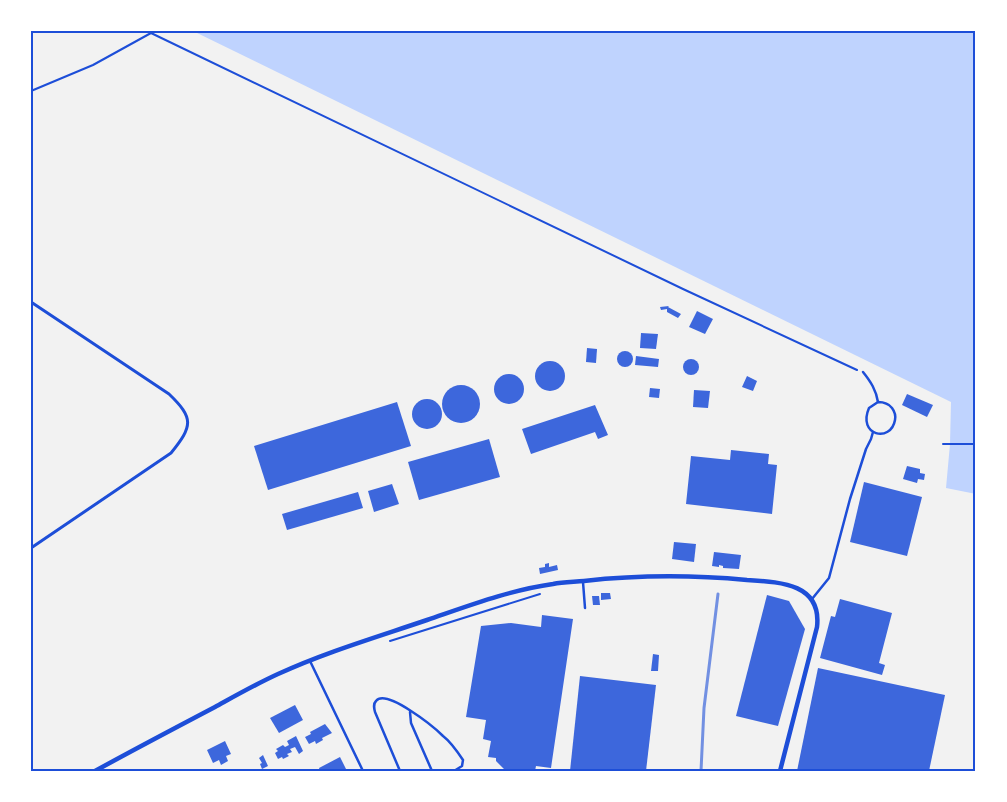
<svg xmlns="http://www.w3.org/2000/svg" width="1007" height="802" font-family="Jost,sans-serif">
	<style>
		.water { fill: #bfd3fe }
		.building { fill: #3d67dc }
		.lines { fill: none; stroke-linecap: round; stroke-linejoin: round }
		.path { stroke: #1d4ed8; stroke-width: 2 }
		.service { stroke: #1d4ed8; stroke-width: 2.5 }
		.pedestrian { stroke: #1d4ed8; stroke-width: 3 }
		.minor { stroke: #1d4ed8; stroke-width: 4.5 }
		.rail { stroke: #7290e2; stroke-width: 3 }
		.neatline { fill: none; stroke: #1d4ed8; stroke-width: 2 }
	</style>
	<rect width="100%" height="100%" fill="#f2f2f2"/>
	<path class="water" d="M 193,31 L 976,31 L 976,494 L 946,488 L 950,444 L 951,402 Z"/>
	<g class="building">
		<path d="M 669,306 L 668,307 L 681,314 L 678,318 L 667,312 L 667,309 L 661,310 L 660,307 Z"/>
		<path d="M 697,311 L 713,319 L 705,334 L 689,327 Z"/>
		<path d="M 641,333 L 658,334 L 656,349 L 640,348 Z"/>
		<path d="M 587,348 L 597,349 L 596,363 L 586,362 Z"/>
		<circle cx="625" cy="359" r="8"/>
		<path d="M 636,356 L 659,359 L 658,367 L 635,365 Z"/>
		<circle cx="691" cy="367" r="8"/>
		<circle cx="550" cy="376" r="15"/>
		<circle cx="509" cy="389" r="15"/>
		<path d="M 747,376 L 757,381 L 753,391 L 742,387 Z"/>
		<circle cx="461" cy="404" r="19"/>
		<path d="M 650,388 L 660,389 L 659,398 L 649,397 Z"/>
		<path d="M 694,390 L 710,391 L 708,408 L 693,407 Z"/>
		<path d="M 907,394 L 933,405 L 927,417 L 902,405 Z"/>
		<circle cx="427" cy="414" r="15"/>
		<path d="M 397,402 L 411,446 L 268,490 L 254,446 Z"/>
		<path d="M 595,405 L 608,435 L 598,439 L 595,432 L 531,454 L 522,429 Z"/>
		<path d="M 489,439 L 500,477 L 419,500 L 408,462 Z"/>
		<path d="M 731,450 L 769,454 L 768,464 L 777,465 L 772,514 L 686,504 L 691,456 L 730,460 Z"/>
		<path d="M 907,466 L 920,469 L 920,473 L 925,474 L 924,480 L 918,479 L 917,483 L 903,479 Z"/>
		<path d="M 864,482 L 922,497 L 907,556 L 850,542 Z"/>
		<path d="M 392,484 L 399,504 L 374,512 L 368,491 Z"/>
		<path d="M 358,492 L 363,508 L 287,530 L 282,514 Z"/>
		<path d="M 674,542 L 696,544 L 694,562 L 672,559 Z"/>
		<path d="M 714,552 L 741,555 L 739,569 L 723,568 L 723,566 L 719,565 L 719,567 L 712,566 Z"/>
		<path d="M 549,563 L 549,567 L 557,565 L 558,570 L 540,574 L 539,568 L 545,567 L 545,564 Z"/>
		<path d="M 601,593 L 610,593 L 611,599 L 601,600 Z"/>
		<path d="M 767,595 L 789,601 L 805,629 L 778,726 L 736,716 Z"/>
		<path d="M 592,596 L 599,596 L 600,605 L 593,605 Z"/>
		<path d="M 840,599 L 892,613 L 879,663 L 885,665 L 882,675 L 820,658 L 831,616 L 835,617 Z"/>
		<path d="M 542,615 L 573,619 L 551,768 L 536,766 L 535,771 L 506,771 L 496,761 L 496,758 L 488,757 L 491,741 L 483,739 L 486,720 L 466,717 L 481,626 L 511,623 L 541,627 Z"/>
		<path d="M 653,654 L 659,655 L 658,671 L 651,671 Z"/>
		<path d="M 818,668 L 945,695 L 929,771 L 797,771 Z"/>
		<path d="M 580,676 L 656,685 L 646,771 L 570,771 Z"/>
		<path d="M 295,705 L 303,720 L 279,733 L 270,718 Z"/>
		<path d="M 325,724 L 332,733 L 322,738 L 323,740 L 316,744 L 315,741 L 309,744 L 305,737 L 311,734 L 310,732 Z"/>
		<path d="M 296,736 L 303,751 L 299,754 L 295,747 L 290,749 L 292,752 L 287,754 L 289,756 L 283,759 L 282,757 L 278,759 L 275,753 L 278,751 L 276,749 L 283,745 L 285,747 L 289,745 L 287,741 Z"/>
		<path d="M 225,741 L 231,754 L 226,756 L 228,761 L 221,765 L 219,760 L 213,763 L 207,750 Z"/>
		<path d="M 263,755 L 268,766 L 262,769 L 260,764 L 262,763 L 259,758 Z"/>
		<path d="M 340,757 L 346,769 L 344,771 L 320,771 L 319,768 Z"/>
	</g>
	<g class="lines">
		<g class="path">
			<path d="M 151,33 L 683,289 L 857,370"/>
			<path d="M 31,91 L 93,65 L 151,33 L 148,31"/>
			<path d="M 943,444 L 976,444"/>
			<path d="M 390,641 L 540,594"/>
		</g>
		<g class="service">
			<path d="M 863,372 C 871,382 876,390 878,402"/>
			<path d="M 878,402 C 883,402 889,404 892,408 C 895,412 896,415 895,420 C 891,443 857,436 869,408 Z"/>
			<path d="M 583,582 L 585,608"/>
			<path d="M 812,599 L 829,578 L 850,499 L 866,449 L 871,439 L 873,432"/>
			<path d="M 310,661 L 363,771"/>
			<path d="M 410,712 L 411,723 L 432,771"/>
			<path d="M 400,771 L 375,712 C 374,708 373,704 376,701 C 386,688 434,727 443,736 C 451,742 457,751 463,760 L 462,766 L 454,771"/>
		</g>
		<path class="pedestrian" d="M 31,302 L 169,394 C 194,418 193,426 171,453 L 31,548"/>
		<path class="minor" d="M 95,771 C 135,749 175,728 215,707 C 235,696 256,684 278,674 C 326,652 377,637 427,620 C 468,606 510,590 553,584 C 563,582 574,582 584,581 C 638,575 693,575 747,580 C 779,582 822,583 817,627 L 780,771"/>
		<path class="rail" d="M 701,771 L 704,708 L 718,594"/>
	</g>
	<rect width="1007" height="802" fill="none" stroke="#ffffff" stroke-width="65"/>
	<rect x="32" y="32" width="942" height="738" class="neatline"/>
</svg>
